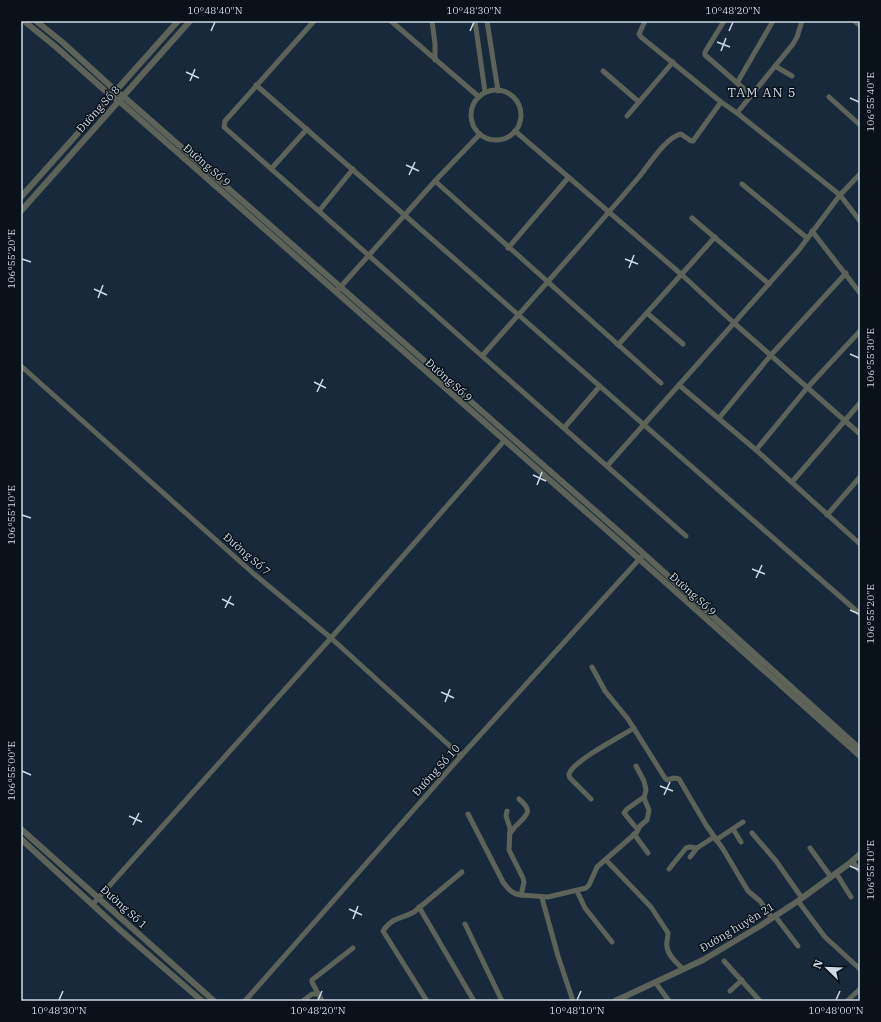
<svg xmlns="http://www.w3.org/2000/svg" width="881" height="1022" font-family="'IBM Plex Serif',serif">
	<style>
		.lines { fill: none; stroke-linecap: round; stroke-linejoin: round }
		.minor { stroke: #5d6359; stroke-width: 5 }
		.tertiary { stroke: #5d6359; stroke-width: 6 }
		.ticks { fill: none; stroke: #ced9e5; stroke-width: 1.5 }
		.labels { text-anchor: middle; stroke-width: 3; stroke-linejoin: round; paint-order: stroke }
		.street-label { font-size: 11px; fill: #ced9e5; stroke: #091119 }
		.quarter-label { font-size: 13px; letter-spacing: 1px; fill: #ced9e5; stroke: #091119 }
		.neatline { fill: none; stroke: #ced9e5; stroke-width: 1.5 }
		.ticks-label { font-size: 10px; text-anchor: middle; fill: #ced9e5 }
	</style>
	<rect width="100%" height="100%" fill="#17293a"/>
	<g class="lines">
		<g class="minor">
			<path d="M 314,21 L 225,121 L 224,127 L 482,356 C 535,296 588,237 639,177 C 649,165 666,137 681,134 L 691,141 L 693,141 L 721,102"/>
			<path d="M 391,21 L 479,97"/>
			<path d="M 432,21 L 435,44 L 435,60"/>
			<path d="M 475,21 L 485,92"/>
			<path d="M 487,21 L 498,91"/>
			<path d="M 645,21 L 639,34 L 641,37 L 721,102 L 737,113 L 840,195 L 860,221"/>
			<path d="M 724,21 L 705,52 L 705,55 L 751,95"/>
			<path d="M 775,66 L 792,76"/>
			<path d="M 603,71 L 639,102"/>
			<path d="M 737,83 L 773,21"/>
			<path d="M 256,85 L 860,614"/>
			<circle cx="496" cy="115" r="25"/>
			<path d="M 829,97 L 860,125"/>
			<path d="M 737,113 L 793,44 L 797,37 L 802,21"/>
			<path d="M 627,116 L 673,62"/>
			<path d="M 515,131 L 682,275 L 734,323 L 860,434"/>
			<path d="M 271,169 L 307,129"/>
			<path d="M 435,181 L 661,383"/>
			<path d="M 742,184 L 807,238"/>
			<path d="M 319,211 L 353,169"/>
			<path d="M 692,218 L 769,284"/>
			<path d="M 812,231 L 860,293"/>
			<path d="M 508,248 L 568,178"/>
			<path d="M 336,292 L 435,181 L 480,134"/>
			<path d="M 647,313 L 683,344"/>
			<path d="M 618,345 L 715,237"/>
			<path d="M 482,356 L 686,536"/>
			<path d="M 21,366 L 254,574 L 331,638 L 461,756"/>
			<path d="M 679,385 L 756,450 L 860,544"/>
			<path d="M 719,418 L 771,355 L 846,273"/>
			<path d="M 564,428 L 600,386"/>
			<path d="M 756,450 L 807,388 L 860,331"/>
			<path d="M 607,466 L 798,251 L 840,195 L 860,174"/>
			<path d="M 792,482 L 860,403"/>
			<path d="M 827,515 L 860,477"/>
			<path d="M 592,667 L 605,691 L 628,719 L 665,778 L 667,780 L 674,778 L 679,779 L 706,825 L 723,849 L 748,891 L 760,901 L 772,918"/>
			<path d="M 591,799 L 570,778 C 569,775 568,775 570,772 C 577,759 620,737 634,728"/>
			<path d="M 507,811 L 506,816 L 510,828 L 509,850 L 523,878 L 524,882 L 521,895 L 548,897 L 586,888 L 589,885 L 597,867 L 637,832 L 640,826 L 647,820 L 649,810 L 644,798 L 646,790 L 644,781 L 636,766"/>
			<path d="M 468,814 L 503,882 C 508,889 512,894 521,895"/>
			<path d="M 733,829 L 741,842"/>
			<path d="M 638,830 L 624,813 L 627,809 L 644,797"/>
			<path d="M 510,833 C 513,830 514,827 517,825 C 528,814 533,811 519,799"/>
			<path d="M 752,833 L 776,861 L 802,898"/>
			<path d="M 634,834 L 648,853"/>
			<path d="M 716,840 L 743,822"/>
			<path d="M 810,848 L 831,877"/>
			<path d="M 690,857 L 697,848 L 714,837"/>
			<path d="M 606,860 L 651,907 L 668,933 C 668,938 666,943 667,947 C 668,956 677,963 683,969"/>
			<path d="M 852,861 L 860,871"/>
			<path d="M 669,869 L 686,848 L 690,847 L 697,848"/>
			<path d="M 836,873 L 851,897"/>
			<path d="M 577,891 L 585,908 L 612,942"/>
			<path d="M 542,898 L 558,956 L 573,1001"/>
			<path d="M 798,901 L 825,937 L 860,969"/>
			<path d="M 93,904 L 331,638 L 504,441"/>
			<path d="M 419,907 L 474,1001"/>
			<path d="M 775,916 L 798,946"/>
			<path d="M 465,924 L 502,1001"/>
			<path d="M 724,961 L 760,1001"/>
			<path d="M 655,982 L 669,1001"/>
			<path d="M 730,991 L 742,980"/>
			<path d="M 245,1001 L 461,756 L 644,554"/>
			<path d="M 303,1001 L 312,994 L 318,994"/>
			<path d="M 322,1001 L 312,982 L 312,980 L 353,948"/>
			<path d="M 427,1001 L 383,931 C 392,917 402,919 414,912 L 462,872"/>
			<path d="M 847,1001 L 860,989"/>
		</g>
		<g class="tertiary">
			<path d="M 24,21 L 56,47 L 111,96 L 119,101 L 619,541 L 860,756"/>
			<path d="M 36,21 L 61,41 L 116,91 L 123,96 L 624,536 L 860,749"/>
			<path d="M 855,21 L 860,25"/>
			<path d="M 21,197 L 178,21"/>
			<path d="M 21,211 L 190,21"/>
			<path d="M 21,829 L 214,1001"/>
			<path d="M 21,839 L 119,929 L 202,1001"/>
			<path d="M 615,1001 L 703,960 L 760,926 L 798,901 L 850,863 L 860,854"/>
		</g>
	</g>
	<path class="ticks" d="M 211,31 L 215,22M 470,31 L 474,22M 729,31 L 733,22M 717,42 L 730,47M 721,51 L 726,38M 186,72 L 199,78M 190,81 L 195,69M 850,98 L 859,102M 406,165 L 419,171M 409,175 L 415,162M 22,259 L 31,262M 625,259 L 638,264M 629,268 L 634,255M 94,289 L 107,295M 98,298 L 103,285M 850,354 L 859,358M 314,382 L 326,388M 317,392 L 323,379M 533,475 L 546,481M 537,485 L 542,472M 22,515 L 31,518M 752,569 L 765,574M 756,578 L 762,565M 222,599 L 234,605M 225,608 L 231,596M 850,610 L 859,614M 441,692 L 454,698M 445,702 L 450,689M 22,771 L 31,775M 660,786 L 673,791M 664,795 L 670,782M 129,816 L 142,822M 133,825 L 139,813M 850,866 L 859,870M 349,909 L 362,915M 353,919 L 358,906M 59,1000 L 63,991M 318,1000 L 322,991M 577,1000 L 581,991M 836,1000 L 840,991"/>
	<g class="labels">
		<g class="street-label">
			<text transform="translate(98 109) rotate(-48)" y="4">Đường Số 8</text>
			<text transform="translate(207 165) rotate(41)" y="4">Đường Số 9</text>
			<text transform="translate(449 380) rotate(42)" y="4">Đường Số 9</text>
			<text transform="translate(247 554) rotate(41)" y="4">Đường Số 7</text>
			<text transform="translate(693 594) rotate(42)" y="4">Đường Số 9</text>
			<text transform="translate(436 770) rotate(-48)" y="4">Đường Số 10</text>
			<text transform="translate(124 907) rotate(42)" y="4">Đường Số 1</text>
			<text transform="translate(737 927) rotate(-31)" y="4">Đường huyện 21</text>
		</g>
		<g class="quarter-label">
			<text x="762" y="97">TAM AN 5</text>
		</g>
	</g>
	<rect width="881" height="1022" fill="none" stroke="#091119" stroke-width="44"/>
	<g transform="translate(827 968) rotate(293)" stroke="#091119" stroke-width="3" paint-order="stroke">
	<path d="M0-3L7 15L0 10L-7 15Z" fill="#ced9e5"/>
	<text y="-6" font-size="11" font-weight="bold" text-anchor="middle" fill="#ced9e5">N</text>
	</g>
	<rect x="22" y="22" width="837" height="978" class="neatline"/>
	<g class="ticks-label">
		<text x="215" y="14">10°48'40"N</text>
		<text x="474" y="14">10°48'30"N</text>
		<text x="733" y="14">10°48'20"N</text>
		<text transform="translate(870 102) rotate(-90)" y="4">106°55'40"E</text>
		<text transform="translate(11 259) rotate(-90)" y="4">106°55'20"E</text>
		<text transform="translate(870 358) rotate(-90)" y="4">106°55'30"E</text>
		<text transform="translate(11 515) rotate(-90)" y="4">106°55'10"E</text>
		<text transform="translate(870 614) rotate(-90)" y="4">106°55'20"E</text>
		<text transform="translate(11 771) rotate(-90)" y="4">106°55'00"E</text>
		<text transform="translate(870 870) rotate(-90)" y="4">106°55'10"E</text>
		<text x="59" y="1014">10°48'30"N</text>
		<text x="318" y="1014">10°48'20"N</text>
		<text x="577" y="1014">10°48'10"N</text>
		<text x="836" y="1014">10°48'00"N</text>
	</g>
</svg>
